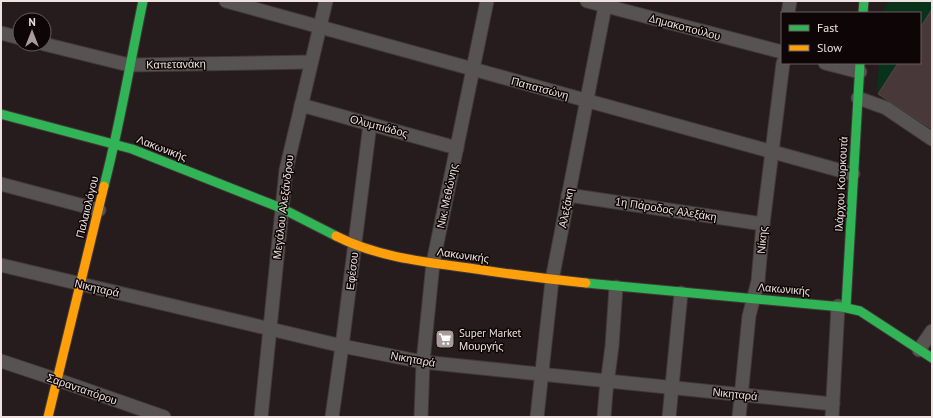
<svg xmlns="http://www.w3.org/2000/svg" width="933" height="418" font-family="'PT Sans',sans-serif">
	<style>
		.green { fill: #09321a }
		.building { fill: #48383a; stroke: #524748 }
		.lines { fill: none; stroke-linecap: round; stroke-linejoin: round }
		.street-casing { stroke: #423839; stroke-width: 15 }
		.fast-casing { stroke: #423839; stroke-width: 11 }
		.slow-casing { stroke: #423839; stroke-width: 11 }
		.street { stroke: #585353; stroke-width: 13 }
		.fast { stroke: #30b455; stroke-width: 9 }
		.slow { stroke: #ff9f0a; stroke-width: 9 }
		.labels { text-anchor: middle; stroke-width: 3; stroke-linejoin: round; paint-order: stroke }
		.street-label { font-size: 11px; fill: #efe0e1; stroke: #0e0606 }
		.poi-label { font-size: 11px; fill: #efe0e1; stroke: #0e0606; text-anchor: start }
	</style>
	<rect width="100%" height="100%" fill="#271c1d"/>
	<g class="green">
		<path d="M 889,1 L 932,1 L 932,9 L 920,28 L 920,13 L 882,13 Z"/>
		<path d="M 879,63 L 898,63 L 878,94 L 877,90 Z"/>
	</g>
	<path class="building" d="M 932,9 L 932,129 L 878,94 L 898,63 L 920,63 L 920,28 Z"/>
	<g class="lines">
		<defs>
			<g id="street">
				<path d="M 226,1 L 853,174"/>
				<path d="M 587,1 L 782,52"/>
				<path d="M 788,13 L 790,1"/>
				<path d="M 1,33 L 20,38"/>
				<path d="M 44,44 L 129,65 L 311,62"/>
				<path d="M 825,63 L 860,72"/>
				<path d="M 858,98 L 886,108 L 932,139"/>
				<path d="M 301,105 L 457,148"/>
				<path d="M 1,184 L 99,210"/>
				<path d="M 568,195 L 763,224"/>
				<path d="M 1,265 L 342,346 L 423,362 L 833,404"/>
				<path d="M 919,350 L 932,331"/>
				<path d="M 1,361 L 58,380 L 164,417"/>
				<path d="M 261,417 L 286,170 L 326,1"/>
				<path d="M 332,417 L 342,346 L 370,124"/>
				<path d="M 421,417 L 423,362 L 433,263 L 487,1"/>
				<path d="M 537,417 L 552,280 L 606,1"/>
				<path d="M 604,417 L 606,392 L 612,346 L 616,287"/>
				<path d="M 669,417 L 681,293"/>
				<path d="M 739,417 L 749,316 L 758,281 L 763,224 L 783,63"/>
				<path d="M 832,417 L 838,306"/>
			</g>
			<g id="fast">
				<path d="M 863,13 L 864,1"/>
				<path d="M 1,114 L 132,149 L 281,208 L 336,236"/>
				<path d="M 104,186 C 120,125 130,63 143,1"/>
				<path d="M 586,283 L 842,307 L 860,311 L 932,358"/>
				<path d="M 846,307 L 860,63"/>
			</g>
			<g id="slow">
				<path d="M 336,236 C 377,257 424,262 469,268 C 508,274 547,279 586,283"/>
				<path d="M 48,417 L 104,186"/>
			</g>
		</defs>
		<use href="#street" class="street-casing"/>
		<use href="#fast" class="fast-casing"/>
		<use href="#slow" class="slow-casing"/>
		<use href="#street" class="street"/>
		<use href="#fast" class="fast"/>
		<use href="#slow" class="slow"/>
	</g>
	<defs>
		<symbol id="supermarket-square" viewBox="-11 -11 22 22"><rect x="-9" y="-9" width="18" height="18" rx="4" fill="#a99b9c" stroke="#0e0606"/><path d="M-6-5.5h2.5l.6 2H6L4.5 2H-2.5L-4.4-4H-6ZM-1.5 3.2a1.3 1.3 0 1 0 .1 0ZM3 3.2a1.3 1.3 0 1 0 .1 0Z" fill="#fff"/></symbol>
	</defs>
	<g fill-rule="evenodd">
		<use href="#supermarket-square" x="434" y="328" width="22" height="22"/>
	</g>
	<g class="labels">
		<g class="street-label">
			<text transform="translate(685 27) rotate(15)" y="4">Δημακοπούλου</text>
			<text transform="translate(176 64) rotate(-1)" y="4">Καπετανάκη</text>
			<text transform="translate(540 88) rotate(15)" y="4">Παπατσώνη</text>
			<text transform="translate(379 126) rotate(15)" y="4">Ολυμπιάδος</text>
			<text transform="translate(162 148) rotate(21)" y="4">Λακωνικής</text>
			<text transform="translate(841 184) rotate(-87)" y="4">Ιλάρχου Κουρκουτά</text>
			<text transform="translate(447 196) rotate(-78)" y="4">Νικ. Μεθώνης</text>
			<text transform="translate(87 207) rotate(-76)" y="4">Παλαιολόγου</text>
			<text transform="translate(283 207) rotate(-83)" y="4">Μεγάλου Αλεξάνδρου</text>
			<text transform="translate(566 208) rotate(-79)" y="4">Αλεξάκη</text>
			<text transform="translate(666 209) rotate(9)" y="4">1η Πάροδος Αλεξάκη</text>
			<text transform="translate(762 240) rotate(-85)" y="4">Νίκης</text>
			<text transform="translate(463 255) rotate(8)" y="4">Λακωνικής</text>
			<text transform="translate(352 271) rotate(-83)" y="4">Εφέσου</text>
			<text transform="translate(97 288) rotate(13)" y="4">Νικηταρά</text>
			<text transform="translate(784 289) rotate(5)" y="4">Λακωνικής</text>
			<text transform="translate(413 359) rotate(10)" y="4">Νικηταρά</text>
			<text transform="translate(82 389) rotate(19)" y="4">Σαρανταπόρου</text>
			<text transform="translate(735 394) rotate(6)" y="4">Νικηταρά</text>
		</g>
		<g class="poi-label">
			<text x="459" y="337">Super Market<tspan x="459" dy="13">Μουργής</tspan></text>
		</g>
	</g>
	<rect width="933" height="418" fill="none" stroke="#efe0e1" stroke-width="4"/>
	<rect x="781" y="12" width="140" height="52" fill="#0e0606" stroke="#685d5e"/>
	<rect x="789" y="25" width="20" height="6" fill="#30b455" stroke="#685d5e"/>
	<text x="817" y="32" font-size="12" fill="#efe0e1">Fast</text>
	<rect x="789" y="45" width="20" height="6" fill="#ff9f0a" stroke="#685d5e"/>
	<text x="817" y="52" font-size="12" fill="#efe0e1">Slow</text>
	<g transform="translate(32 32)"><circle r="19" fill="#0e0606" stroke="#685d5e"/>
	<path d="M0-3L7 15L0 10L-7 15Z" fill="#a99b9c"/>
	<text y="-6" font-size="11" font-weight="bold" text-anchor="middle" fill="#efe0e1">N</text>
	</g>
</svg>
